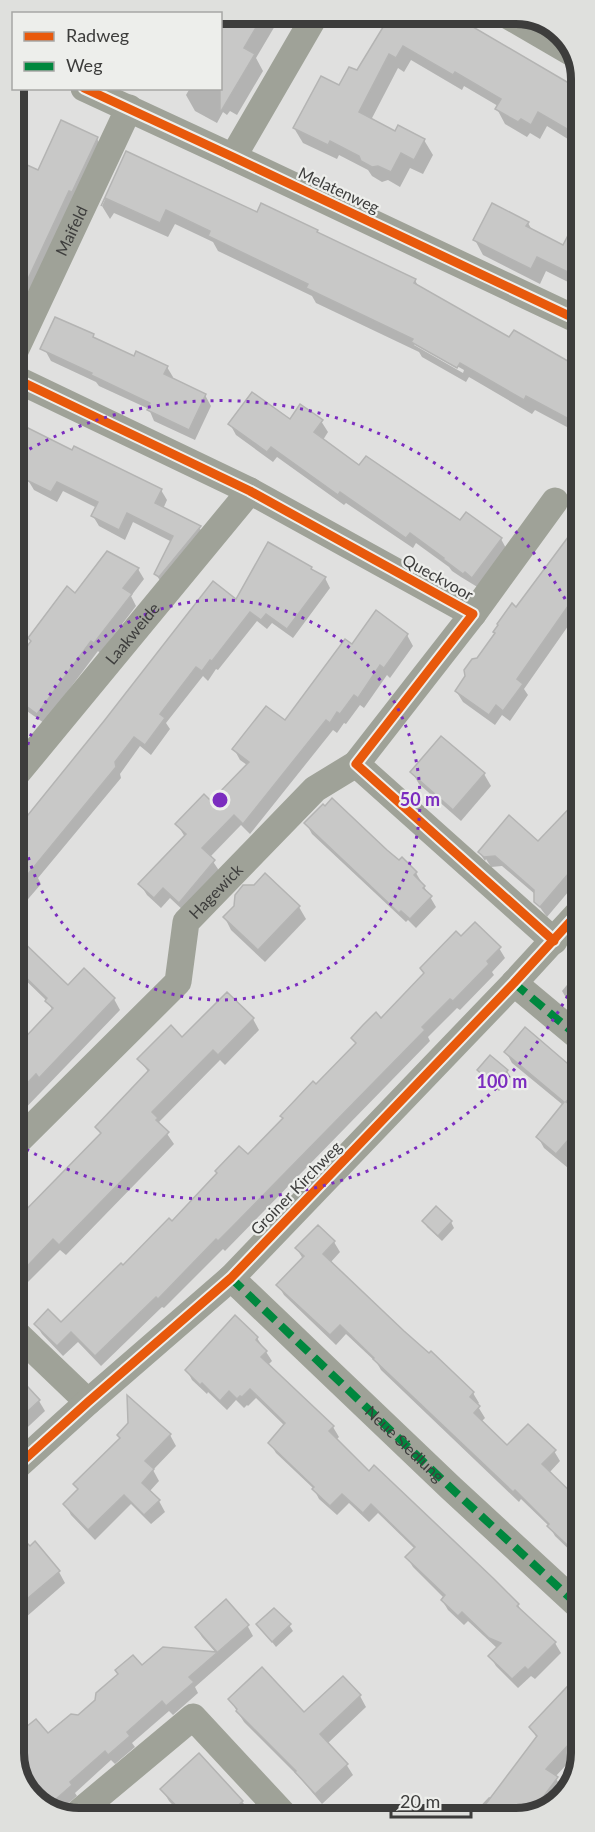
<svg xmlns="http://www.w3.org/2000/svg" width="595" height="1832" font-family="Lato,sans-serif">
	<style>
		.shadow { fill: #0003; fill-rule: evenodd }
		.building { fill: #c8c8c7; stroke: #b4b4b3; stroke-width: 1.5 }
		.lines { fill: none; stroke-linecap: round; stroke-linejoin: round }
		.minor { stroke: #9fa298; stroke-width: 27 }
		.quiet { stroke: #00873e; stroke-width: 8; stroke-dasharray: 15 8; stroke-linecap: butt }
		.cycleway-casing { stroke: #edeeeb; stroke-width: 13 }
		.cycleway { stroke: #e8590c; stroke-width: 9 }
		.ring { fill: none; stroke: #7b2cbf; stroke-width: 3; stroke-dasharray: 3 6 }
		.labels { text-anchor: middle; stroke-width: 4.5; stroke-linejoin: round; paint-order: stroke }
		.street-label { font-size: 16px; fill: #3d3d3c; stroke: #edeeeb }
		.rim { fill: none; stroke: #3d3d3c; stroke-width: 8 }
		.centre { fill: #7b2cbf; stroke: #edeeeb; stroke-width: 3 }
		.ring-label { font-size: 18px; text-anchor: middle; font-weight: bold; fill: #7b2cbf; stroke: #edeeeb; stroke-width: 4.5; stroke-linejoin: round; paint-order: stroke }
	</style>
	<rect width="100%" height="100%" fill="#e0e0df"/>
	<g class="shadow">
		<path d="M 220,14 L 282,14 L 256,58 L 263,71 L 237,115 L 230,111 L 227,115 L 223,112 L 217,123 L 195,111 L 186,95 L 190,88 L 220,88 Z"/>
		<path d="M 367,14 L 448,14 L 579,90 L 579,146 L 547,126 L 540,139 L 530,133 L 527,137 L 505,124 L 497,109 L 498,106 L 464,86 L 462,90 L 411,60 L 404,72 L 398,68 L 371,120 L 396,133 L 424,140 L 433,155 L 423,174 L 410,168 L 400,187 L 388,180 L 382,182 L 372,176 L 368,170 L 339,155 L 337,159 L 303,143 L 294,128 L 358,72 L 385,28 L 371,20 Z"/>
		<path d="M 97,139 L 103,149 L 14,332 L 14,226 L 26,200 L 22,198 L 16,187 L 38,172 Z"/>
		<path d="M 127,153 L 258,214 L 415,280 L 418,286 L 510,339 L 575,367 L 578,361 L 580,362 L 580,434 L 535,410 L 532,414 L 469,377 L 466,382 L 422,357 L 419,352 L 316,303 L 312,296 L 218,251 L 213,242 L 175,224 L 168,237 L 114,213 L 110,219 L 102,206 ZM 414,342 L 464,370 L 463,373 L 414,345 Z"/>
		<path d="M 580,215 L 580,288 L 546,271 L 540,284 L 483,255 L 475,240 L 528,223 L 533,232 L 563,247 Z"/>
		<path d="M 93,336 L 96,340 L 135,358 L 167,367 L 173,377 L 172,380 L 205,395 L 211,406 L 195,440 L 154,421 L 149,409 L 99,386 L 96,382 L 51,361 L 45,350 Z"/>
		<path d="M 290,421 L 321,421 L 328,432 L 323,440 L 360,467 L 460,522 L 501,539 L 507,550 L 479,588 L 461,577 L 452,571 L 449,567 L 416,543 L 413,548 L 346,503 L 344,505 L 277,457 L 273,462 L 236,435 L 230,424 Z"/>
		<path d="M 73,452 L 161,490 L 167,500 L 163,509 L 199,527 L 205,537 L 162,584 L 156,574 L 172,542 L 133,522 L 125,540 L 99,526 L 93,516 L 97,508 L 63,491 L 57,502 L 34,490 L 28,480 Z"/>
		<path d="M 580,524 L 580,609 L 524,689 L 528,695 L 510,721 L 502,715 L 495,725 L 463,702 L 456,691 L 477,660 Z"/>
		<path d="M 311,568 L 314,572 L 325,578 L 330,588 L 293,638 L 272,623 L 267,629 L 257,621 L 218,670 L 216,669 L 208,681 L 203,676 L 166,723 L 170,729 L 151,755 L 140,746 L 120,774 L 121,778 L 38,878 L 41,884 L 17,912 L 22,920 L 15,928 L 15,839 L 237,601 Z"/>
		<path d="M 138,569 L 144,579 L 131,596 L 136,606 L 100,653 L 98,651 L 44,723 L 24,709 L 14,723 L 14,667 L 32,643 L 30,639 L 76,595 Z"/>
		<path d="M 407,635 L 413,646 L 390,678 L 387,675 L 364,708 L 360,705 L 346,724 L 344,723 L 337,733 L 333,730 L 250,834 L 241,825 L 210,857 L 220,872 L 186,913 L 170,898 L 161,908 L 147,895 L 140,884 L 185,837 L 177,824 L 211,803 L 247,765 L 240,760 L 234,749 L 285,722 L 352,646 Z"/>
		<path d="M 412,772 L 484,774 L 491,786 L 461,821 L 419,784 Z"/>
		<path d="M 580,799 L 580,878 L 547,917 L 536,902 L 536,895 L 502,866 L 491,867 L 486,859 L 485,861 L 479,852 L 539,843 Z"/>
		<path d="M 306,823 L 386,851 L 416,873 L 436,907 L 416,928 L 408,920 L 406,922 L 312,834 Z"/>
		<path d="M 254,887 L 299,907 L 306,919 L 265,962 L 231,930 L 225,918 Z"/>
		<path d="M 15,935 L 68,987 L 84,970 L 114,999 L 120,1010 L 15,1119 L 15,1050 L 53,1011 L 47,1001 L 15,970 Z"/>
		<path d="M 461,938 L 499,948 L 505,958 L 492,972 L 494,975 L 460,1010 L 457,1008 L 428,1037 L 430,1041 L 225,1251 L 223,1249 L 164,1308 L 162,1307 L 101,1366 L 78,1342 L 63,1356 L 42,1334 L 36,1324 L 61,1324 L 172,1223 L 248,1156 L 357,1045 L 353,1038 L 381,1020 L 425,975 L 421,969 Z"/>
		<path d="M 581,968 L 581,1012 L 568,1001 L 562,991 Z"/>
		<path d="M 253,1019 L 259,1030 L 225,1065 L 220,1060 L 159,1122 L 174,1144 L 66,1255 L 60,1250 L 24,1286 L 15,1277 L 15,1212 L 16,1210 L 22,1216 L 101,1135 L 97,1127 L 149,1073 L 139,1059 L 182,1039 Z"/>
		<path d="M 506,1052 L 581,1076 L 581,1101 L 573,1110 L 581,1116 L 581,1165 L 574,1173 L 544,1148 L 538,1137 L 563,1105 L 512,1063 Z"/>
		<path d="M 490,1057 L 507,1071 L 511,1077 L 499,1091 L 482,1076 L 479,1070 Z"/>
		<path d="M 424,1221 L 451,1222 L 454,1228 L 442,1241 L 427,1227 Z"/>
		<path d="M 334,1242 L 340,1252 L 330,1263 L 429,1355 L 431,1353 L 473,1393 L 479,1403 L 477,1405 L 485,1418 L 481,1422 L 507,1447 L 554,1451 L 560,1461 L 549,1473 L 576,1499 L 581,1494 L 581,1561 L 555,1536 L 550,1527 L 521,1499 L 519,1502 L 381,1370 L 377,1363 L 346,1334 L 336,1345 L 284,1295 L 278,1285 L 303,1259 L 297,1249 Z"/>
		<path d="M 235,1317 L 257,1338 L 272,1361 L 268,1365 L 333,1427 L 339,1437 L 336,1440 L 369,1473 L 518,1605 L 523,1614 L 555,1643 L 561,1653 L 535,1679 L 531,1676 L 518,1688 L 496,1666 L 490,1656 L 498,1649 L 468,1621 L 464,1625 L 448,1610 L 442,1600 L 444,1598 L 413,1567 L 407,1557 L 415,1549 L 378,1513 L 369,1522 L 349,1503 L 337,1515 L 319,1499 L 314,1489 L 276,1453 L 270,1443 L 285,1426 L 256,1398 L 248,1406 L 247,1405 L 244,1408 L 236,1400 L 227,1410 L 208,1392 L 207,1394 L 192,1380 L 187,1370 Z"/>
		<path d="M 15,1375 L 39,1401 L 45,1411 L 15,1439 Z"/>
		<path d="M 170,1435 L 176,1446 L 153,1470 L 159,1481 L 149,1492 L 159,1501 L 165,1512 L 151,1524 L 131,1504 L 95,1540 L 71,1515 L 65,1504 L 79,1491 L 75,1484 Z"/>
		<path d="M 15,1560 L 59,1572 L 65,1583 L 25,1618 L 22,1615 L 15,1621 Z"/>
		<path d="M 258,1624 L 289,1625 L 293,1631 L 276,1647 Z"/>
		<path d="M 247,1625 L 253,1636 L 195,1687 L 198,1693 L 173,1715 L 169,1711 L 132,1743 L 135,1747 L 115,1764 L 111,1760 L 75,1793 L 77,1796 L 58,1812 L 36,1803 L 16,1770 L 41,1748 L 164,1649 L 217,1654 L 202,1637 L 196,1627 Z"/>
		<path d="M 581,1674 L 581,1749 L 555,1777 L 563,1790 L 553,1803 L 533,1816 L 470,1817 L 489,1797 L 492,1798 L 537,1738 L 531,1728 Z"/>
		<path d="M 343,1678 L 360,1696 L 366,1707 L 327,1744 L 346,1764 L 353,1775 L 322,1804 L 301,1779 L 244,1722 L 230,1700 L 304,1714 Z"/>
		<path d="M 199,1755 L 257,1818 L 185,1818 L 169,1801 L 162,1789 Z"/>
		<path d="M 406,1807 L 415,1817 L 395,1817 Z"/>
	</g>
	<g class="building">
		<path d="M 220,14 L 264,14 L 244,48 L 255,54 L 220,113 Z"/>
		<path d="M 391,14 L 402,20 L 406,14 L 451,14 L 579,89 L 579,136 L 538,112 L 531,125 L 521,119 L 518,122 L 495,109 L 501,99 L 455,72 L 453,75 L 403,46 L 396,58 L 389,54 L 359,112 L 395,131 L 398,125 L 425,139 L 414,160 L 401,153 L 391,172 L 378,166 L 372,167 L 361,161 L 359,156 L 330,141 L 328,145 L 293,128 L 321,76 L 339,85 L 349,67 L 357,70 Z"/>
		<path d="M 61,120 L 98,137 L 72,192 L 69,191 L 14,309 L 14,222 L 27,194 L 14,187 L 25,164 L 38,170 Z"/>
		<path d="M 126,151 L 257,212 L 261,203 L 318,230 L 317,232 L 416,279 L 414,283 L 509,337 L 514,330 L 580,368 L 580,425 L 526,396 L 524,400 L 460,363 L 457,368 L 411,342 L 413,339 L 306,288 L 308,284 L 208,236 L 210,231 L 166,210 L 160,223 L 105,198 L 101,206 Z"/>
		<path d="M 492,203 L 529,222 L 526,226 L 563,245 L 580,212 L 580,278 L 537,257 L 531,269 L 473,240 Z"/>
		<path d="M 55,317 L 94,334 L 93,337 L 134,356 L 136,351 L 168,366 L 164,374 L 206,394 L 189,430 L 147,410 L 150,403 L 91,375 L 92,373 L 40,349 Z"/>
		<path d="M 252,392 L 290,419 L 300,404 L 323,420 L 314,432 L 359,465 L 366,456 L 460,520 L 466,512 L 502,538 L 472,578 L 465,572 L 463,574 L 443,559 L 444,558 L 410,533 L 406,538 L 340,492 L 338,495 L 271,447 L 267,452 L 228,424 Z"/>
		<path d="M 14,421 L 72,450 L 74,446 L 162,489 L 155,503 L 201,526 L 159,577 L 154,574 L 173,536 L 127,513 L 119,530 L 91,516 L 98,502 L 57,482 L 51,492 L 14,474 Z"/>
		<path d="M 580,521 L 580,589 L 517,679 L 523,684 L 503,711 L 496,705 L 489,715 L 455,691 L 465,676 L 464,670 L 472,659 L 477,658 L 495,633 L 493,632 L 498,625 L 497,624 L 512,603 L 516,607 Z"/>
		<path d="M 268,542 L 312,567 L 311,569 L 326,577 L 287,629 L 266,614 L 261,620 L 250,612 L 212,661 L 210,660 L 202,671 L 196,667 L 160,714 L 165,718 L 145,745 L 134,737 L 115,762 L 116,767 L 15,890 L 15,831 L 104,721 L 213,581 L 236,599 Z"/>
		<path d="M 107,551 L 139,568 L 123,588 L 132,594 L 94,643 L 91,641 L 37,714 L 14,697 L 14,664 L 31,641 L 28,638 L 67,586 L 75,593 Z"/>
		<path d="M 376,610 L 408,634 L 392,657 L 384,668 L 380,665 L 358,698 L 354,695 L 340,714 L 337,712 L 330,723 L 326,720 L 243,824 L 234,815 L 202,848 L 215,860 L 179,903 L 163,888 L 154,898 L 138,884 L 186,834 L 175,824 L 204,794 L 211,801 L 249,762 L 232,749 L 266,706 L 285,720 L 345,639 L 352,644 Z"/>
		<path d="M 441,736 L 485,773 L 453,810 L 410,772 Z"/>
		<path d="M 580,797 L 580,860 L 540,907 L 534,902 L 534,890 L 495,856 L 484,857 L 478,852 L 509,815 L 538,841 Z"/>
		<path d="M 332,798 L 387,850 L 399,860 L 402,857 L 417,872 L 414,875 L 425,886 L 423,888 L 432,896 L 410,919 L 401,911 L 399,913 L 304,823 L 323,804 L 325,806 Z"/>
		<path d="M 265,873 L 300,906 L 258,950 L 223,917 L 234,906 L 235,895 L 243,885 L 254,885 Z"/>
		<path d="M 475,922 L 501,947 L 487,961 L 489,964 L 453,1001 L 450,999 L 422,1027 L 425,1030 L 232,1227 L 218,1241 L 216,1239 L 158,1299 L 156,1297 L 95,1356 L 71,1332 L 57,1346 L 34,1324 L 48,1309 L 61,1322 L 121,1263 L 123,1265 L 169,1218 L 172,1221 L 217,1173 L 215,1171 L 239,1146 L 248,1154 L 283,1118 L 280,1116 L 313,1081 L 316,1084 L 356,1043 L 351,1038 L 363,1025 L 376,1012 L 381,1018 L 424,973 L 420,968 L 456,931 L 461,936 Z"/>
		<path d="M 15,934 L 68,985 L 84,968 L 115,998 L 39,1078 L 36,1074 L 15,1096 L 15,1048 L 53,1008 L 45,1001 L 47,998 L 15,967 Z"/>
		<path d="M 227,992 L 254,1018 L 218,1055 L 213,1050 L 152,1112 L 158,1118 L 156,1120 L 169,1132 L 59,1245 L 53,1239 L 15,1279 L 15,1221 L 101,1133 L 95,1127 L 149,1070 L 137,1059 L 171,1025 L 182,1037 Z"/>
		<path d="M 525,1027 L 581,1075 L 581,1084 L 566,1102 L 581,1114 L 581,1125 L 556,1154 L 536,1137 L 564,1102 L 504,1052 Z"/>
		<path d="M 490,1055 L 508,1070 L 495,1086 L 477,1070 Z"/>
		<path d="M 436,1206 L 452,1221 L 438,1236 L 422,1221 Z"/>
		<path d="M 318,1225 L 335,1241 L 323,1254 L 404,1331 L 429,1353 L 431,1351 L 474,1392 L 470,1397 L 480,1406 L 474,1413 L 507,1445 L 528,1424 L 556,1450 L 542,1464 L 581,1502 L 581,1558 L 547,1526 L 549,1524 L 515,1490 L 513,1492 L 373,1359 L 374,1358 L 340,1325 L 330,1335 L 276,1285 L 304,1256 L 295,1248 Z"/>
		<path d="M 235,1315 L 258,1337 L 256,1340 L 267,1351 L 261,1357 L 334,1426 L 329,1431 L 369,1471 L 374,1465 L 493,1578 L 519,1604 L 517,1606 L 556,1642 L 528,1670 L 525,1667 L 512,1679 L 488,1656 L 501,1643 L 489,1638 L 462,1612 L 458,1616 L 441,1600 L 445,1595 L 405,1557 L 415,1547 L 371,1504 L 363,1513 L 342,1494 L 330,1506 L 312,1489 L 314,1487 L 268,1443 L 285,1423 L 250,1389 L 242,1397 L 240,1396 L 237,1399 L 229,1391 L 220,1401 L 202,1383 L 200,1385 L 185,1370 Z"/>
		<path d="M 15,1373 L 40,1400 L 15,1423 Z"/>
		<path d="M 127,1395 L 171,1434 L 145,1461 L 154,1469 L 142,1483 L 160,1500 L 144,1515 L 124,1495 L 88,1530 L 63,1504 L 78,1489 L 73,1484 L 120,1438 L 117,1435 L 128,1423 Z"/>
		<path d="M 35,1541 L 60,1571 L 15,1609 L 15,1554 L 28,1544 L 30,1546 Z"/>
		<path d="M 226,1599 L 249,1625 L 189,1677 L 194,1682 L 166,1706 L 162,1701 L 127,1732 L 130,1736 L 108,1755 L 105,1751 L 70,1782 L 72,1785 L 47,1807 L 36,1803 L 16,1770 L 16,1735 L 36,1719 L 48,1733 L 71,1714 L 78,1715 L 95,1700 L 96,1693 L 118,1674 L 115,1670 L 133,1655 L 142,1665 L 163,1647 L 217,1652 L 195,1627 Z"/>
		<path d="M 274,1608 L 291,1624 L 272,1642 L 256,1624 Z"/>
		<path d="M 262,1667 L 304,1712 L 343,1676 L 361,1695 L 320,1734 L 348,1764 L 315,1794 L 295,1772 L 296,1771 L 236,1711 L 237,1709 L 228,1699 Z"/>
		<path d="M 581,1672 L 581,1731 L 546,1769 L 558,1777 L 529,1816 L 476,1817 L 537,1736 L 529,1727 Z"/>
		<path d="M 199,1753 L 243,1801 L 225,1818 L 188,1818 L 160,1789 Z"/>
	</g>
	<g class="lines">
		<g class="minor">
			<path d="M 505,14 L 574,54"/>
			<path d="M 84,88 L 233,157 L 580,321"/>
			<path d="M 233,157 L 316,14"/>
			<path id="s1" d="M 14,353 L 129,108"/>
			<path d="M 14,378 L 250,491 L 473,614 L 356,764 L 554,941"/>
			<path d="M 473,614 L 555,501"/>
			<path id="s2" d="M 14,777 L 250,491"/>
			<path d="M 514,983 L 581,1039"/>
			<path id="s3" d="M 15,1144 L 178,982 L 186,922 L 315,789 L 356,764"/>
			<path id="s4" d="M 231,1278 L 451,1488 L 581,1608"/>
			<path d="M 15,1332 L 88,1402"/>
			<path d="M 15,1468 L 88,1402 L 231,1278 L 514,983 L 580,911"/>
			<path d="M 72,1818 L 193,1717 L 286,1817"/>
		</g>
		<g class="quiet">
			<path d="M 514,983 L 581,1039"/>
			<path d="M 231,1278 L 451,1488 L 581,1608"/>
		</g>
		<defs>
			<g id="cycleway">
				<path d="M 84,88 L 233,157 L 580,321"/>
				<path d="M 14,378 L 250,491 L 473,614 L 356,764 L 554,941"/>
				<path d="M 15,1468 L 88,1402 L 231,1278 L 514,983 L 580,911"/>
			</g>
		</defs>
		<use href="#cycleway" class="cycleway-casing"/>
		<use href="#cycleway" class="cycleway"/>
	</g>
	<g class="ring">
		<circle cx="220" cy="800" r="200"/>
		<path d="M580 972A399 399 0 0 1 17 1144M14 458A399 399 0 0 1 579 625"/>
	</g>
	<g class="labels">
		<g class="street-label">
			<text transform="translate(339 190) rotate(25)" y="6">Melatenweg</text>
			<text dy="6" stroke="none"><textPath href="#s1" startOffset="135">Maifeld</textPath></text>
			<text transform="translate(438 577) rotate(29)" y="6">Queckvoor</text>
			<text dy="6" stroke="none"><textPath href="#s2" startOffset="186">Laakweide</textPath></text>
			<text dy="6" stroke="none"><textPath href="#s3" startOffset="333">Hagewick</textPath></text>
			<text transform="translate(296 1188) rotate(-46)" y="6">Groiner Kirchweg</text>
			<text dy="6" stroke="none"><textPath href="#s4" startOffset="240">Neue Siedlung</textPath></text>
		</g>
	</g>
	<path d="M0 0H595V1832H0ZM79 24H516A55 55 0 0 1 571 79V1753A55 55 0 0 1 516 1808H79A55 55 0 0 1 24 1753V79A55 55 0 0 1 79 24Z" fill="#dfe0dd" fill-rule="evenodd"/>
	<path class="rim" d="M79 24H516A55 55 0 0 1 571 79V1753A55 55 0 0 1 516 1808H79A55 55 0 0 1 24 1753V79A55 55 0 0 1 79 24Z"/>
	<circle cx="220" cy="800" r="9" class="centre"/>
	<g class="ring-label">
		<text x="420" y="806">50 m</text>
		<text x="502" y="1088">100 m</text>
	</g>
	<rect x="12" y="12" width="210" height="78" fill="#edeeeb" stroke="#a7a7a5" stroke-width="1.5"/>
	<rect x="24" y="32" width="30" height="9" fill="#e8590c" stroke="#a7a7a5" stroke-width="1.5"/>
	<text x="66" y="42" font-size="18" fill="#3d3d3c">Radweg</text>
	<rect x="24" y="62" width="30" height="9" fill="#00873e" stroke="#a7a7a5" stroke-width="1.5"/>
	<text x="66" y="72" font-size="18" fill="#3d3d3c">Weg</text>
	<path d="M391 1808v9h80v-9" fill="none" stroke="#3d3d3c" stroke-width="3"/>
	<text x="400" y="1808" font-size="18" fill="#3d3d3c" stroke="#edeeeb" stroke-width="4.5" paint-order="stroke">20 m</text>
</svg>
